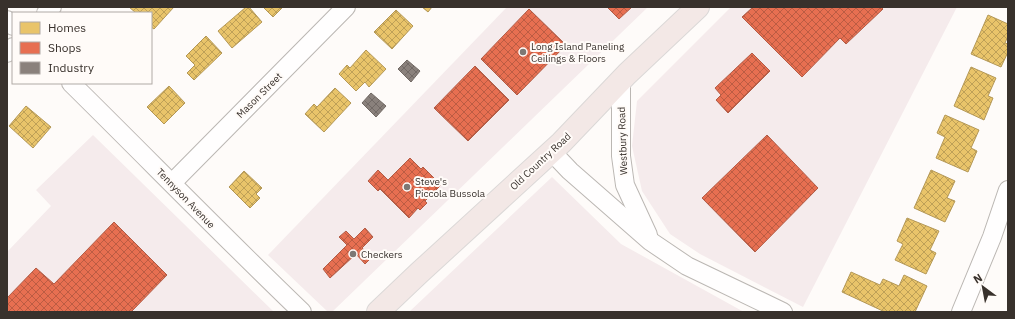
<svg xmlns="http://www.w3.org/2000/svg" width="1015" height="319" font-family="'IBM Plex Sans',sans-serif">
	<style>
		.commercial { fill: #f5ebec }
		.homes { fill: url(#homes-cross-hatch); stroke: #b49857 }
		.shops { fill: url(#shops-cross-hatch); stroke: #b25c46 }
		.industry { fill: url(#industry-cross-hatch); stroke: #716964 }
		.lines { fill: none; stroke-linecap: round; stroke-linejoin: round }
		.minor-casing { stroke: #bbb7b3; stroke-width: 20 }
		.major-casing { stroke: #dbd8d7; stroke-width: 24 }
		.minor { stroke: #fffefe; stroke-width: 18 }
		.major { stroke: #f3e8e6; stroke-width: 22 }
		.poi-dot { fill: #7d7874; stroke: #fffbf8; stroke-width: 1.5 }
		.labels { text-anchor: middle; stroke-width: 4; stroke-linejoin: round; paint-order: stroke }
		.poi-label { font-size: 10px; fill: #38312c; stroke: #fffbf8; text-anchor: start }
		.street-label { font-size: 10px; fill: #38312c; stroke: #fffbf8 }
	</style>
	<defs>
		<pattern id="homes-cross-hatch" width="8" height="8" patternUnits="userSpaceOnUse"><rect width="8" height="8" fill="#e9c46a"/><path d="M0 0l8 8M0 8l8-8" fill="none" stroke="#bea057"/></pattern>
		<pattern id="shops-cross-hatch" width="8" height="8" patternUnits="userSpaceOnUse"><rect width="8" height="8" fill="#e76f51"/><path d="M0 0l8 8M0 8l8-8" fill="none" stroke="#bc5c43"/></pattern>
		<pattern id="industry-cross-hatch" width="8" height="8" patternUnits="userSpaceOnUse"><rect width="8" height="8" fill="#8a817c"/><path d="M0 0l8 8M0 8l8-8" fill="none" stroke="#726a66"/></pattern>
	</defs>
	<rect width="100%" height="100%" fill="#fefbf9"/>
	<g class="commercial">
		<path d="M 507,7 L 648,7 L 332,312 L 328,312 L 268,255 Z"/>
		<path d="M 731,7 L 957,7 L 803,307 L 700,254 L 670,234 L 642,191 L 632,146 L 637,101 Z"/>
		<path d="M 93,135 L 274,312 L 7,312 L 7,252 L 51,206 L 36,190 Z"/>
		<path d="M 552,177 L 621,244 L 744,312 L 409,312 Z"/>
	</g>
	<g class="homes">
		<path d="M 129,7 L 174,7 L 154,29 L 151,27 L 151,13 L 136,13 Z"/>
		<path d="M 246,7 L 249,7 L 262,22 L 232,48 L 218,31 Z"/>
		<path d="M 263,7 L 283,7 L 273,17 Z"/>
		<path d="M 422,7 L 432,7 L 428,12 Z"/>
		<path d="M 396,10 L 413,26 L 392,49 L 374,32 Z"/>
		<path d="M 988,15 L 1008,24 L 1008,36 L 1005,43 L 1008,44 L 1008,52 L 1001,67 L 971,54 Z"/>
		<path d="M 206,36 L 222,53 L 194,80 L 187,73 L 195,65 L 186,56 Z"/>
		<path d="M 366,50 L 386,69 L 369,87 L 365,82 L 356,91 L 339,74 L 347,65 L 350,68 Z"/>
		<path d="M 971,67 L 996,78 L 988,96 L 993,98 L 984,120 L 954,106 Z"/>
		<path d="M 169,86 L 185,103 L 164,124 L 147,107 Z"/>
		<path d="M 335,88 L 351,103 L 324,132 L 305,114 L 314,104 L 317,107 Z"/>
		<path d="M 26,106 L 51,127 L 33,148 L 9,126 Z"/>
		<path d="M 945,115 L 979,130 L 971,148 L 977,151 L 968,172 L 936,158 L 945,137 L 937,133 Z"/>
		<path d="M 931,170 L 955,181 L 947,198 L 955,201 L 945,222 L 914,208 Z"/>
		<path d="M 244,171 L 262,188 L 256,194 L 260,198 L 250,208 L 229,187 Z"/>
		<path d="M 907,218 L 939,231 L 930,250 L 936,253 L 926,274 L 895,260 L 903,244 L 897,241 Z"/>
		<path d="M 851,272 L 880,285 L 883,279 L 899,286 L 904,275 L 927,286 L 915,312 L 885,312 L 842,292 Z"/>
	</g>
	<g class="shops">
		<path d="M 607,7 L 632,7 L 619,19 Z"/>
		<path d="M 753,7 L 881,7 L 883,9 L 846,44 L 840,38 L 802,77 L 742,17 Z"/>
		<path d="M 529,9 L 566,45 L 517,95 L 481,59 Z"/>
		<path d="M 752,53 L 770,71 L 728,113 L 716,100 L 721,95 L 715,88 Z"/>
		<path d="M 475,66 L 509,100 L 468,141 L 434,108 Z"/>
		<path d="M 767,135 L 818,188 L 755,252 L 702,198 Z"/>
		<path d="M 410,158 L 421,169 L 423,167 L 441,185 L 425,201 L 427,203 L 420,210 L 418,208 L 409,218 L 380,189 L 378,191 L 368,181 L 378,170 L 388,180 Z"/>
		<path d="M 114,222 L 167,275 L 131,312 L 7,312 L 7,298 L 36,268 L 54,284 Z"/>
		<path d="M 365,228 L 373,237 L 362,248 L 372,257 L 365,264 L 356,254 L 330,278 L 323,269 L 347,245 L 339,237 L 346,231 L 354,239 Z"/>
	</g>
	<g class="industry">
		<path d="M 407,60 L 420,71 L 411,82 L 398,69 Z"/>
		<path d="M 371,93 L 386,106 L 376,117 L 362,103 Z"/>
	</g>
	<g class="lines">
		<defs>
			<g id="minor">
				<path d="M 46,13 L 52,7"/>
				<path d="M 7,20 L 13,26"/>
				<path d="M 7,53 L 13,47"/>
				<path d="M 621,82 L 621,156 L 625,185 L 648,235"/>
				<path d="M 71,83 C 148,159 224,237 302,312"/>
				<path d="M 551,151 L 570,171 L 650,241 L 687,266 L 783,312"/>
				<path d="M 172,183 L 346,7"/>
				<path d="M 961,312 L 992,237 L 1008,190"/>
			</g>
			<path id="major" d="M 378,312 L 419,273 L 561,143 L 627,74 L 698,7"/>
		</defs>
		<use href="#minor" class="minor-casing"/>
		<use href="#major" class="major-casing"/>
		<use href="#minor" class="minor"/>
		<use href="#major" class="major"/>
	</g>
	<g class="poi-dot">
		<circle cx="523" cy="52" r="4"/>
		<circle cx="407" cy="187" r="4"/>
		<circle cx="353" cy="254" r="4"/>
	</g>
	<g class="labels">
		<g class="poi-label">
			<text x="531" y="50">Long Island Paneling<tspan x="531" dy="12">Ceilings &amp; Floors</tspan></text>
			<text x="415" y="185">Steve's<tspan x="415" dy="12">Piccola Bussola</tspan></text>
			<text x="361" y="258">Checkers</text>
		</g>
		<g class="street-label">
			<text transform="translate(259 95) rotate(-45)" y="4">Mason Street</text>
			<text transform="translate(622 141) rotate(-92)" y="4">Westbury Road</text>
			<text transform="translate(540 161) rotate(-43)" y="4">Old Country Road</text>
			<text transform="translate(186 198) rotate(46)" y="4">Tennyson Avenue</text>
		</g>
	</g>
	<rect width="1015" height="319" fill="none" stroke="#38312c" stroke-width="16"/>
	<rect x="12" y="12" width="140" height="72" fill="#fffbf8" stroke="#afaaa6"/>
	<rect x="20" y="22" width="20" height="12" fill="#e9c46a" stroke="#afaaa6"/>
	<text x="48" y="32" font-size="12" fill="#38312c">Homes</text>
	<rect x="20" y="42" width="20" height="12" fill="#e76f51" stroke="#afaaa6"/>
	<text x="48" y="52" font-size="12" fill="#38312c">Shops</text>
	<rect x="20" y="62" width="20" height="12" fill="#8a817c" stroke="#afaaa6"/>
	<text x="48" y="72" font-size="12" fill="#38312c">Industry</text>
	<g transform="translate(983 287) rotate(328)" stroke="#fffbf8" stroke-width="3" paint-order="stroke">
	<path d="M0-3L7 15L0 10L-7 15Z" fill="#38312c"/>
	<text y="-6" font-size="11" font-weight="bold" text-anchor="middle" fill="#38312c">N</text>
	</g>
</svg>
